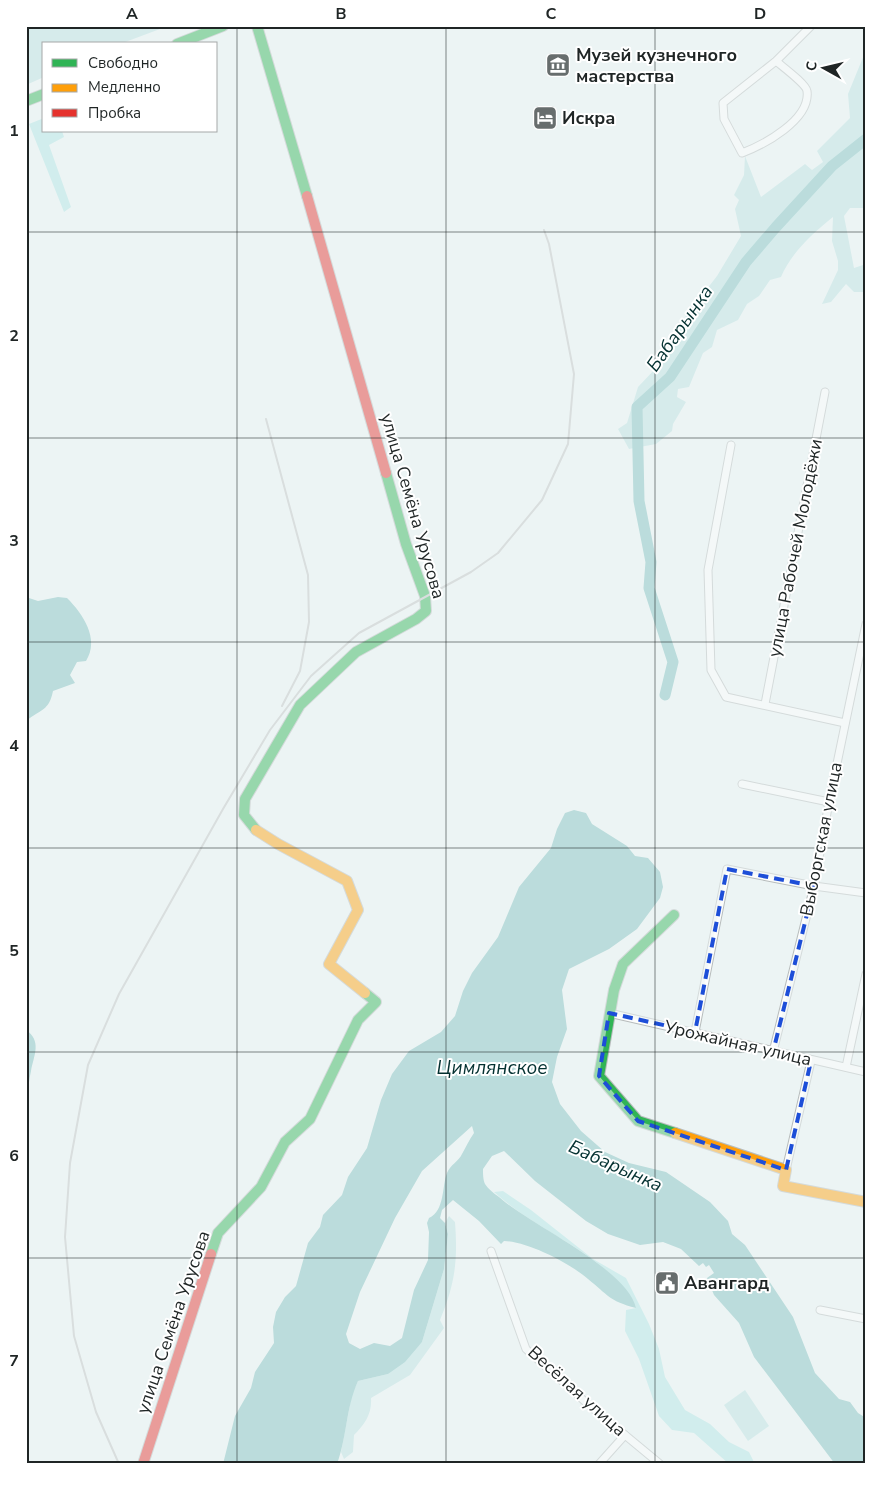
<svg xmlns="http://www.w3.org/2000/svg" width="892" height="1490" font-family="'Nunito Sans',sans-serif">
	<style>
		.green { fill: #bae1e1 }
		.forest { fill: #b0e5e4 }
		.water { fill: #7ebfbe; fill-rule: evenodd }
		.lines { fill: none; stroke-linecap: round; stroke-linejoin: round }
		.river { stroke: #7ebfbe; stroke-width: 11 }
		.street-casing { stroke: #b7bcbc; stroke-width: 9 }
		.fast-casing { stroke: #b7bcbc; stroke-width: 12 }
		.slow-casing { stroke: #b7bcbc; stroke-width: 12 }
		.jam-casing { stroke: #b7bcbc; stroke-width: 12 }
		.street { stroke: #fcfdfd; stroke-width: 7 }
		.fast { stroke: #30b455; stroke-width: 10 }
		.slow { stroke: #ff9f0a; stroke-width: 10 }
		.jam { stroke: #e5322d; stroke-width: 10 }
		.rail { stroke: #c0c3c3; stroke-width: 2 }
		.marked { fill: none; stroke: #1d4ed8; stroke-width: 4; stroke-dasharray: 10 6; stroke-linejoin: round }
		.grid { fill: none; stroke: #1f2525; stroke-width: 1; stroke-opacity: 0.55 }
		.labels { text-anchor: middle; stroke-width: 4; stroke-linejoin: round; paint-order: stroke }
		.poi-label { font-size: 18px; font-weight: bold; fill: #1f2525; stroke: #fff; text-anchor: start }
		.street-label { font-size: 18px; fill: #1f2525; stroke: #fff }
		.water-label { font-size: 19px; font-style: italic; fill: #043131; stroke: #fff }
		.neatline { fill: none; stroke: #1f2525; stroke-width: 2 }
		.grid-label { font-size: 16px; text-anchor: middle; font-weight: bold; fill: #1f2525 }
	</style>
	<rect width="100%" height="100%" fill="#ecf4f4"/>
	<g class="green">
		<path d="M 26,26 L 168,26 L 120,44 L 44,44 L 44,77 L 26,85 Z"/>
		<path d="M 866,50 L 866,208 L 850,208 L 844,216 L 854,268 L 866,264 L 866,289 L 864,292 L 854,292 L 846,284 L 831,302 L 822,304 L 838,270 L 838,261 L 832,241 L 833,217 C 813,233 791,253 781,277 L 770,280 L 759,296 L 747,304 L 738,320 L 717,330 L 712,347 L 703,353 L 689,387 L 678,389 L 677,397 L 686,402 L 673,424 L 672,431 L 656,444 L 629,449 L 618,429 L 627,423 L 638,387 L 672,351 L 685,317 L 717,276 L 741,236 L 735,209 L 739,200 L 734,195 L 744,175 L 745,156 L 761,197 L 805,164 L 812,170 L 823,162 L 817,151 L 850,118 L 848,94 Z"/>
		<path d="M 449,1216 L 455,1222 C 458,1261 455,1284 440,1320 L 444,1328 L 410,1375 L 371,1398 C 372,1414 365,1424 354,1435 L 353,1452 L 344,1459 L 341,1452 L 352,1394 L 358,1381 L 388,1374 L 422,1342 L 444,1269 L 448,1234 L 445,1223 Z"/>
		<path d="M 745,1390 L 769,1426 L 748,1441 L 724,1405 Z"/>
	</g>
	<g class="forest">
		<path d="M 44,118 L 44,131 L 62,131 L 64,137 L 49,145 L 71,207 L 64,212 L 29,124 Z"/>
		<path d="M 503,1191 L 531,1210 L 593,1259 L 626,1278 L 649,1324 L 659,1349 L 665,1377 L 685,1410 L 710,1424 L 729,1442 L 749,1452 L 755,1464 L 729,1464 L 694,1433 L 672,1430 L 659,1416 L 639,1359 L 625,1331 L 626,1310 L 636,1308 C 630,1299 624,1287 616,1279 C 580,1244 531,1226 494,1192 Z"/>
	</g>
	<g class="water">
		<path d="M 26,597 L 38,601 L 58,597 L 67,598 C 83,614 100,639 86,661 L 77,662 L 70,675 L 75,683 L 53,691 C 49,711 41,709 26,721 Z"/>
		<path d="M 574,810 L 586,813 L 592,824 L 627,846 L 635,856 L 648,858 L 660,872 L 663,887 L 660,898 L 637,929 L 609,949 L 569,969 L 562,990 L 567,1029 L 557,1057 L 552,1082 L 560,1104 L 581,1131 L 605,1152 L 629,1163 L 666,1172 L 710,1202 L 728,1221 L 732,1234 L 745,1245 L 793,1317 L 815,1373 L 839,1399 L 850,1402 L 858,1413 L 866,1418 L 866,1464 L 835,1464 L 754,1357 L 739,1323 L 714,1295 L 707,1278 L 714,1273 L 709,1265 L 706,1267 L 703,1263 L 699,1266 L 681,1249 L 663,1242 L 640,1245 L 608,1234 L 586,1221 L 535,1181 L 504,1151 L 492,1156 L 483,1169 C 483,1173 483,1180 485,1184 C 488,1189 495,1194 499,1197 C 530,1225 627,1268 636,1308 C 609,1301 608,1295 588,1279 C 569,1263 529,1242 504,1241 L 501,1244 L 479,1221 L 453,1200 L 442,1210 L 440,1218 L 445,1223 L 448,1234 L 444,1269 L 422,1342 L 405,1362 L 388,1374 L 358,1381 C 346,1407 347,1437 337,1464 L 223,1464 L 235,1416 L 251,1388 L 255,1372 L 274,1343 L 273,1327 L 276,1312 L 285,1297 L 296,1286 L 308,1243 L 320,1227 L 323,1215 L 342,1195 L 348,1177 L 367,1148 L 381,1100 L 392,1074 L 409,1051 L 441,1032 L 455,1016 L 463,991 L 472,973 L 498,937 L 519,887 L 551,848 L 557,829 L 565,813 ZM 472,1126 L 474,1133 C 469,1140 466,1147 462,1154 C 459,1161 450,1165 447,1173 C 442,1185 445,1211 429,1218 L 427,1223 L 429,1232 L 428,1260 L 414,1290 L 402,1338 L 390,1346 L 374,1343 L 360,1349 L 349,1343 L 346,1334 L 360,1292 L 395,1218 L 422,1171 Z"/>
		<path d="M 26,1030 C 42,1041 34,1055 31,1071 C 29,1079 29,1087 26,1095 Z"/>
	</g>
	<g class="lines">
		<path class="river" d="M 665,695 L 673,662 L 649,588 L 651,562 L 639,501 L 637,407 L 670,377 L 746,262 L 776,227 L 832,166 L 866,139"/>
		<defs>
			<g id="street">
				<path d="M 776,61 C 783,67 806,84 807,91 C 811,120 763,145 742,153 L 724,119 L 723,103 L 776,61 L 811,26"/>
				<path d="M 731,445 L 708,570 L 711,670 L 726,697 L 845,723"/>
				<path d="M 765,704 L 825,392"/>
				<path d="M 742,784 L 829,802"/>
				<path d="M 609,1013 L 866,1072"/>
				<path d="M 695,1032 L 727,869 L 814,886 L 866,893"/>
				<path d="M 773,1052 L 814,886 L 829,802 L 866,624"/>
				<path d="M 846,1067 L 866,974"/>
				<path d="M 786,1170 L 811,1061"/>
				<path d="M 491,1251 L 526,1349 L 590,1406 L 660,1464"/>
				<path d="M 820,1310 L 866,1319"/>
				<path d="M 599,1464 L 625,1435"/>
			</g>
			<g id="fast">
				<path d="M 257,26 L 307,196"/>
				<path d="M 177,44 L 223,26"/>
				<path d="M 26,101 L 44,94"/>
				<path d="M 256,830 L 244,815 L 245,799 L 300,705 L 356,652 L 416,619 L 426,611 L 425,596 L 406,544 L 386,473"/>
				<path d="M 674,915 L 623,964 L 614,990 L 599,1076 L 638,1121 L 675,1133"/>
				<path d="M 211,1254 L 218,1233 L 261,1187 L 285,1142 L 310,1119 L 358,1020 L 376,1002 L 365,993"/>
			</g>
			<g id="slow">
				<path d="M 256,830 L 278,844 L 347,881 L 358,910 L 329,964 L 365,993"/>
				<path d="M 675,1133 L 786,1170 L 783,1186 L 866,1202"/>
			</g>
			<g id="jam">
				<path d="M 307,196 L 386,473"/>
				<path d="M 143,1464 L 211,1254"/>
			</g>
		</defs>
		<use href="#street" class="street-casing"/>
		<use href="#fast" class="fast-casing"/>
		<use href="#slow" class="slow-casing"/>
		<use href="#jam" class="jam-casing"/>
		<use href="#street" class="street"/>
		<use href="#fast" class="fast"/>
		<use href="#slow" class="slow"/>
		<use href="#jam" class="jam"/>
		<g class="rail">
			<path d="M 266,419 L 308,575 L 309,622 L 300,671 L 282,706"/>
			<path d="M 119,1464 L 96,1412 L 74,1336 L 65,1237 L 70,1163 L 88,1065 L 119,994 L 223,809 L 270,730 L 311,676 L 359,633 L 471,572 L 498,553 L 542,500 L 568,444 L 574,374 L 549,244 L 544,230"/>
		</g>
	</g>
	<path d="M0 0H892V1490H0ZM 727,869 L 814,886 L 773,1052 L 811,1061 L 786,1170 L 638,1121 L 599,1076 L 609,1013 L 695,1032 Z" fill="#ecf4f4" fill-opacity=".55" fill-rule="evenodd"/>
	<path class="marked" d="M 727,869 L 814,886 L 773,1052 L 811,1061 L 786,1170 L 638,1121 L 599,1076 L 609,1013 L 695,1032 Z"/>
	<path class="grid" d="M 237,26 L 237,1464M 446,26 L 446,1464M 655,26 L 655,1464M 26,232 L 866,232M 26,438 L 866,438M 26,642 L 866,642M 26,848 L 866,848M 26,1052 L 866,1052M 26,1258 L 866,1258"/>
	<defs>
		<symbol id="museum-square" viewBox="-11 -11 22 22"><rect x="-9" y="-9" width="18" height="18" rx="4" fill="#676d6d" stroke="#fff"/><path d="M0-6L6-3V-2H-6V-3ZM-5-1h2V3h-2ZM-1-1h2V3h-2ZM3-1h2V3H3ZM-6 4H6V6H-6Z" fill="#fff"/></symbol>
		<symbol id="hotel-square" viewBox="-11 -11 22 22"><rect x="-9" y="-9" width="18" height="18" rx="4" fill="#676d6d" stroke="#fff"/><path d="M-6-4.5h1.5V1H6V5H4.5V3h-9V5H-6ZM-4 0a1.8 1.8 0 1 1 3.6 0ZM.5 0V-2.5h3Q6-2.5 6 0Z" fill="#fff"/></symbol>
		<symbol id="civic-square" viewBox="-11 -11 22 22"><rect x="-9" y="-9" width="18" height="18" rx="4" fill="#676d6d" stroke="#fff"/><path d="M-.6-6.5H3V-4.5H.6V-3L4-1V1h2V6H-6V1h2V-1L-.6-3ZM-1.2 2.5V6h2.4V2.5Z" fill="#fff"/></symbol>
	</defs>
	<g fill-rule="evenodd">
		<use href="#museum-square" x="544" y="51" width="28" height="28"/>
		<use href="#hotel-square" x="531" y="104" width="28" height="28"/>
		<use href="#civic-square" x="653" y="1269" width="28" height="28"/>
	</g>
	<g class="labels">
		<g class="poi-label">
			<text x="576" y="61">Музей кузнечного<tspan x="576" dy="21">мастерства</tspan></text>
			<text x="562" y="124">Искра</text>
			<text x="684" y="1289">Авангард</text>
		</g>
		<g class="street-label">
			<text transform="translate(413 506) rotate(74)" y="6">улица Семёна Урусова</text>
			<text transform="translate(795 548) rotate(-79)" y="6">улица Рабочей Молодёжи</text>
			<text transform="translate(821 839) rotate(-79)" y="6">Выборгская улица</text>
			<text transform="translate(738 1043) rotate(13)" y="6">Урожайная улица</text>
			<text transform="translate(173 1322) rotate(-71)" y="6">улица Семёна Урусова</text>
			<text transform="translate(577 1391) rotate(42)" y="6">Весёлая улица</text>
		</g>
		<g class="water-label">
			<text transform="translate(679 328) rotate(-55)" y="7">Бабарынка</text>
			<text x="492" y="1074">Цимлянское</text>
			<text transform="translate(616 1165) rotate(24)" y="7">Бабарынка</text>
		</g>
	</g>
	<rect width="892" height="1490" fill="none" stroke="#ffffff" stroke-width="55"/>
	<rect x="42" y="42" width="175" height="90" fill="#ffffff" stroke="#a5a8a8"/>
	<rect x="52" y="59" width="25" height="8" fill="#30b455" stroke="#a5a8a8"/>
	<text x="88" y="68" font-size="15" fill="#1f2525">Свободно</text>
	<rect x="52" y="84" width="25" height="8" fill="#ff9f0a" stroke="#a5a8a8"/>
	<text x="88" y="92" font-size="15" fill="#1f2525">Медленно</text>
	<rect x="52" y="109" width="25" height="8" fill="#e5322d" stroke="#a5a8a8"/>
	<text x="88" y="118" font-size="15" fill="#1f2525">Пробка</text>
	<g transform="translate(824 68) rotate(278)" stroke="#ffffff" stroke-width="4" paint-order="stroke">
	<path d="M0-4L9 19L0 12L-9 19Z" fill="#1f2525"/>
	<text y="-8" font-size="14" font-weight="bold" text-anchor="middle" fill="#1f2525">С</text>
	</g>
	<rect x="28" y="28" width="836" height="1434" class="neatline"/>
	<g class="grid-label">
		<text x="132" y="19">A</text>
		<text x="341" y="19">B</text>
		<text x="551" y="19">C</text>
		<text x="760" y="19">D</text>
		<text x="14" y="136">1</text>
		<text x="14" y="341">2</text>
		<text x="14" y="546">3</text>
		<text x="14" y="751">4</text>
		<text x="14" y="956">5</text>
		<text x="14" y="1161">6</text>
		<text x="14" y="1366">7</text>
	</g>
</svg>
